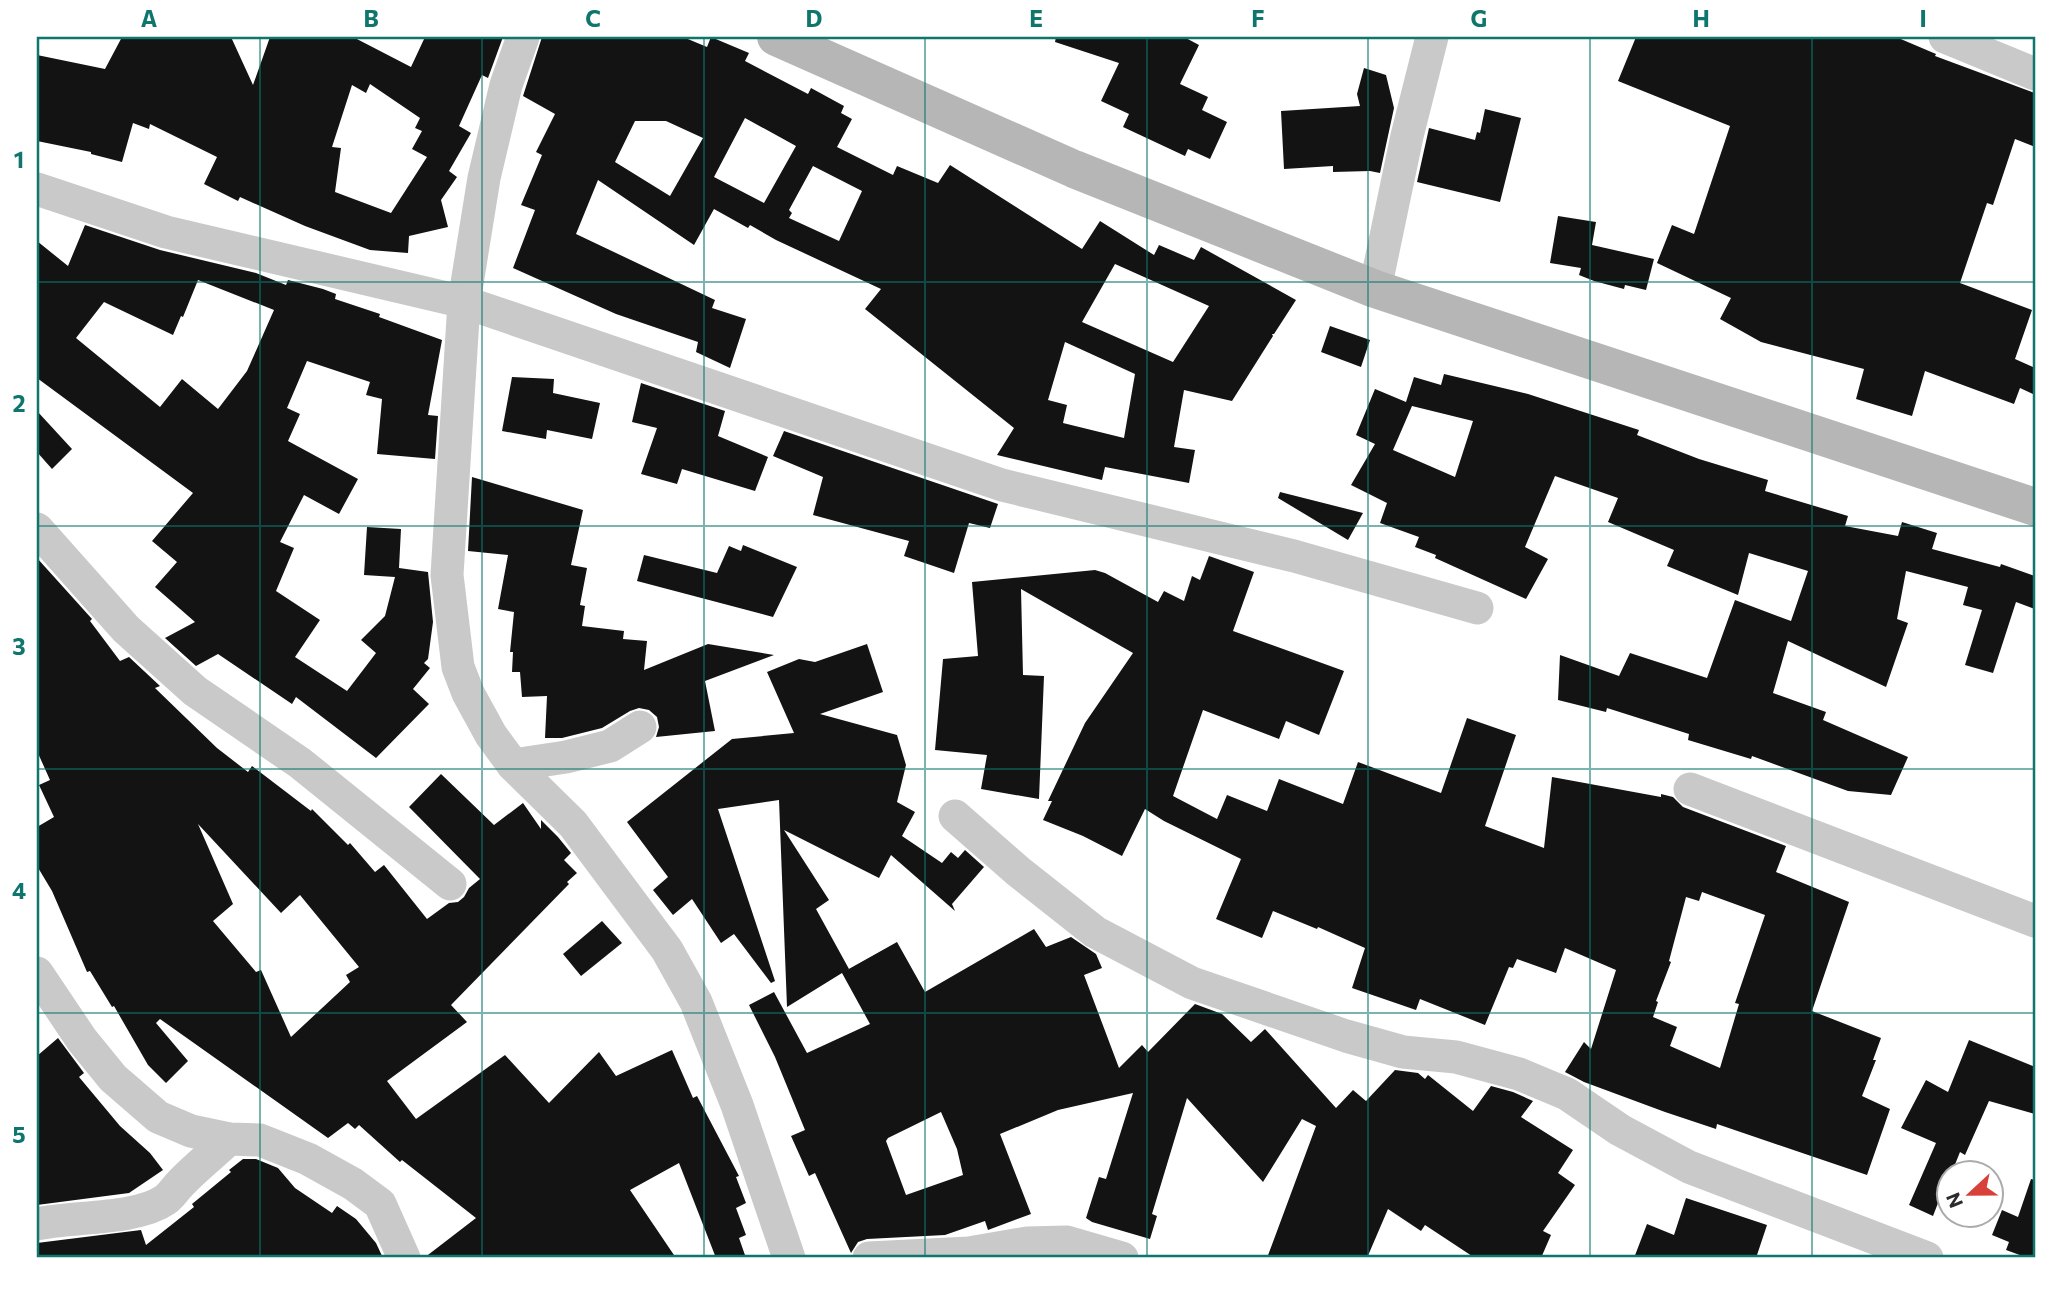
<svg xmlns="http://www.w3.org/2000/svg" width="2072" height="1295" font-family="Commissioner,sans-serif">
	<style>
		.building { fill: #131313; fill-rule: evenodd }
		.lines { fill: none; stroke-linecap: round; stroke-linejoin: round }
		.minor { stroke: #c9c9c9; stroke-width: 33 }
		.secondary { stroke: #b6b6b6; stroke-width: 38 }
		.grid { fill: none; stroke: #0f766e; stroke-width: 2; stroke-opacity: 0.55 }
		.neatline { fill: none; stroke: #0f766e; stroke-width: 2.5 }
		.grid-label { font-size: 23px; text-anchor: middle; font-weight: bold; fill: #0f766e }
	</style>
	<rect width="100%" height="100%" fill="#fff"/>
	<g class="building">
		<path d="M 122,37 L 231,37 L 253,85 L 270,37 L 353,37 L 411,67 L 425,37 L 503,37 L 488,78 L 482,75 L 459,126 L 471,133 L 449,171 L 457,177 L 441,200 L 448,227 L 409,236 L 408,253 L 370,250 L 305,226 L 240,197 L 238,201 L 204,184 L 217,157 L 150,124 L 149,129 L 133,123 L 122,162 L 91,154 L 91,152 L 37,141 L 37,55 L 105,69 ZM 370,84 L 420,118 L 415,128 L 422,131 L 412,149 L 427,157 L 391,213 L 335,192 L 341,148 L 332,147 L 352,85 L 366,93 Z"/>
		<path d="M 542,37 L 683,37 L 707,47 L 711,37 L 749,53 L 745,61 L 808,94 L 811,88 L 844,106 L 841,113 L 852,119 L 837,147 L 893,175 L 897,166 L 938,183 L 950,165 L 1082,249 L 1100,221 L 1154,255 L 1159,245 L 1194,260 L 1201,247 L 1296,300 L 1274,334 L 1272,334 L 1273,336 L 1232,401 L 1184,390 L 1174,447 L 1195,450 L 1189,483 L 1105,467 L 1102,480 L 997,455 L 1014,428 L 865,309 L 881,289 L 776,240 L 750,225 L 748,228 L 714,209 L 694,245 L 598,180 L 576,234 L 715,300 L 712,308 L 746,319 L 730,368 L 696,352 L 698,342 L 616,314 L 513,268 L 535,210 L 521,205 L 542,155 L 536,152 L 555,114 L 523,96 ZM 745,118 L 796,146 L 764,203 L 714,177 ZM 635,121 L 666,121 L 703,138 L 670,196 L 615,162 ZM 813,166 L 862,191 L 839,241 L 789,218 L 792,213 L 789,210 ZM 1115,264 L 1209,306 L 1173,362 L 1082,322 ZM 1065,342 L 1135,374 L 1124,438 L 1063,423 L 1067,405 L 1048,400 Z"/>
		<path d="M 1056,37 L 1184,37 L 1199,45 L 1180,84 L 1208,97 L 1202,110 L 1227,122 L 1210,159 L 1188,149 L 1185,156 L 1123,127 L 1129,114 L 1101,101 L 1119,63 L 1055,42 Z"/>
		<path d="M 1636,37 L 1896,37 L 1936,54 L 1935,56 L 2035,93 L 2035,147 L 2015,139 L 1993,205 L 1987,203 L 1960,283 L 2032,310 L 2015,359 L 2035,368 L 2035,395 L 2020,388 L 2014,404 L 1925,371 L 1912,416 L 1856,399 L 1864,369 L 1761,342 L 1720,319 L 1731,298 L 1657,263 L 1672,225 L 1694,234 L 1730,126 L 1618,81 Z"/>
		<path d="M 1364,68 L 1386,75 L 1394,108 L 1380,173 L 1370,171 L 1333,172 L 1333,166 L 1284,169 L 1281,111 L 1360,106 L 1357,94 Z"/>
		<path d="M 1485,109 L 1521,118 L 1500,202 L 1417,182 L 1429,128 L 1475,140 L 1477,132 L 1480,133 Z"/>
		<path d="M 1558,216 L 1596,222 L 1592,245 L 1654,259 L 1646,290 L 1625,285 L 1624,289 L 1594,281 L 1579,275 L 1581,268 L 1550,263 Z"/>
		<path d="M 85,225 L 160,250 L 256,273 L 286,285 L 288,280 L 323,289 L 336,294 L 335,299 L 380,314 L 379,317 L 442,340 L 428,415 L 438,416 L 435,459 L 377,454 L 382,399 L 366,395 L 370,382 L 307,361 L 287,408 L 300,414 L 288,441 L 358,479 L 339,514 L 304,495 L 280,542 L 294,548 L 276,591 L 320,620 L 295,657 L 347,691 L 376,653 L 361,640 L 385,616 L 395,577 L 364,575 L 367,527 L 401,529 L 399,568 L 428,572 L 433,622 L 428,659 L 424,663 L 430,668 L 413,689 L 429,704 L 376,758 L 296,697 L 292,704 L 218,654 L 196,666 L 165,638 L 195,622 L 155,587 L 177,562 L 152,541 L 193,493 L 37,378 L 37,241 L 68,266 ZM 198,280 L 274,310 L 247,371 L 218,409 L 182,379 L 160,407 L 76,338 L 104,302 L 173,335 L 181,316 L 183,317 Z"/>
		<path d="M 1330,326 L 1370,340 L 1361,367 L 1321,352 Z"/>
		<path d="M 1444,374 L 1528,394 L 1639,430 L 1637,435 L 1699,459 L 1768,480 L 1765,491 L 1848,516 L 1845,526 L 1898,536 L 1902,522 L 1937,533 L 1932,549 L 2000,567 L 2001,564 L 2035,576 L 2035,609 L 2016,602 L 1993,673 L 1965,665 L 1982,610 L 1963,605 L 1968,587 L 1906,571 L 1897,619 L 1908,623 L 1886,687 L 1788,641 L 1773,693 L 1826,712 L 1823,720 L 1908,757 L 1891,795 L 1848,791 L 1752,756 L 1751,759 L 1688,740 L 1689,734 L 1607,708 L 1606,712 L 1558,700 L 1560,655 L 1619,676 L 1630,653 L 1707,678 L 1735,600 L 1791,621 L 1808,571 L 1749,553 L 1738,595 L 1667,566 L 1674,550 L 1608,522 L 1618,498 L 1555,476 L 1525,547 L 1548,559 L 1526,599 L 1435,558 L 1436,555 L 1415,547 L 1419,537 L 1380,523 L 1387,503 L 1351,485 L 1375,444 L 1356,435 L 1375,389 L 1406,402 L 1414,377 L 1441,385 ZM 1412,406 L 1473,421 L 1455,477 L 1393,450 Z"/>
		<path d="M 512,377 L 554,379 L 553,393 L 600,403 L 592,439 L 547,430 L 546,439 L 502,431 Z"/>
		<path d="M 641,383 L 725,411 L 718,436 L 768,457 L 755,491 L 682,469 L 677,484 L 641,474 L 657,428 L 632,422 Z"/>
		<path d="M 37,411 L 72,449 L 52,469 L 37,452 Z"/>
		<path d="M 784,431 L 998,504 L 990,528 L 969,523 L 954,573 L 904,556 L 909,541 L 813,515 L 823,477 L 773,456 Z"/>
		<path d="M 472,477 L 583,510 L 571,565 L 587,568 L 580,605 L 585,606 L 582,626 L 624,631 L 623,639 L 647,641 L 644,670 L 708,644 L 774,655 L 705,681 L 715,731 L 656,737 L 659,727 L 657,717 L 649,710 L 639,708 L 630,711 L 602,728 L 562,738 L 545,738 L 547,696 L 522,697 L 520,672 L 512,672 L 513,652 L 510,652 L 514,612 L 498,609 L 508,555 L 468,551 Z"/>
		<path d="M 1280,492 L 1363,513 L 1348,540 L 1278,498 Z"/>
		<path d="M 743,545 L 797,567 L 773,617 L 637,581 L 644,555 L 717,573 L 729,546 L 741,551 Z"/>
		<path d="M 1209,556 L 1254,572 L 1233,631 L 1344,671 L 1319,735 L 1286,721 L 1279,739 L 1203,710 L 1173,796 L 1217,819 L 1227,795 L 1267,811 L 1279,779 L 1343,804 L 1358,762 L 1441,793 L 1467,718 L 1516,735 L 1485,826 L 1544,848 L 1552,777 L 1661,797 L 1661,794 L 1673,797 L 1683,807 L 1786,846 L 1776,872 L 1849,902 L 1812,1011 L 1881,1038 L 1873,1060 L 1876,1060 L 1862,1096 L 1890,1109 L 1867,1175 L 1717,1124 L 1716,1129 L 1665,1112 L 1584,1082 L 1565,1072 L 1584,1042 L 1591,1049 L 1616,970 L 1565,948 L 1556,973 L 1517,959 L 1513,968 L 1509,967 L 1485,1025 L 1420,999 L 1416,1010 L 1352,988 L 1365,948 L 1318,927 L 1317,929 L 1273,911 L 1262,938 L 1216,919 L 1241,859 L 1164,821 L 1145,809 L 1122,856 L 1083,836 L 1043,820 L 1052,801 L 1048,801 L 1085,723 L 1133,653 L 1021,589 L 1023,675 L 1044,676 L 1039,799 L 981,789 L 987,755 L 935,750 L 943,659 L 978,656 L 972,582 L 1095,570 L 1105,573 L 1158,602 L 1164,591 L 1184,601 L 1192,576 L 1200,580 ZM 1702,892 L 1765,915 L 1735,1003 L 1739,1004 L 1720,1068 L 1670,1046 L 1677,1027 L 1653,1017 L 1658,1002 L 1656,1001 L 1671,962 L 1669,961 L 1686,897 L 1699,901 Z"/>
		<path d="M 37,558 L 92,619 L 90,621 L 120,661 L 129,657 L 160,686 L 155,688 L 217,748 L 248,772 L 252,766 L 311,811 L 312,809 L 348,845 L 350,843 L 375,872 L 384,865 L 427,919 L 449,903 L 458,902 L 464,897 L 469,888 L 480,879 L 409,807 L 441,774 L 494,825 L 523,803 L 541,829 L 541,820 L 558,837 L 571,853 L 564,860 L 577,873 L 567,882 L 569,884 L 451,1005 L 467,1022 L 387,1081 L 416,1119 L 505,1055 L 549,1103 L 599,1052 L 616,1076 L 672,1050 L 693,1098 L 697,1096 L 739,1176 L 736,1177 L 746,1203 L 736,1208 L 746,1235 L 739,1238 L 746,1258 L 716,1258 L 679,1163 L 630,1190 L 676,1258 L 424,1258 L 476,1218 L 402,1160 L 400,1162 L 359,1125 L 355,1129 L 348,1123 L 328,1138 L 160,1019 L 156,1023 L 188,1061 L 166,1083 L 148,1065 L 114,1006 L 112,1007 L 90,971 L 87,972 L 52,891 L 37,866 L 37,827 L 54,817 L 39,785 L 50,780 L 37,751 ZM 198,824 L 281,913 L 300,895 L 359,967 L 346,975 L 350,982 L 291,1037 L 261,970 L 256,972 L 213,921 L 233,904 Z"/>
		<path d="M 867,644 L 883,692 L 820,714 L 897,735 L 906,765 L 897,802 L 915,812 L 902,836 L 942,863 L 951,852 L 958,858 L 965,850 L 984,867 L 952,904 L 955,911 L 891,855 L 879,878 L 784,830 L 829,900 L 816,909 L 849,969 L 847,970 L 897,942 L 925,992 L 1034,929 L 1046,947 L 1071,937 L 1096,954 L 1102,968 L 1084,975 L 1119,1068 L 1142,1045 L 1148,1052 L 1195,1004 L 1222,1014 L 1251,1042 L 1265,1029 L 1336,1108 L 1353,1090 L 1366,1101 L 1395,1070 L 1418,1073 L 1425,1079 L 1428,1075 L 1473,1111 L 1491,1086 L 1513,1092 L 1533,1101 L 1521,1117 L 1573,1150 L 1558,1173 L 1575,1185 L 1543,1231 L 1551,1235 L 1541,1258 L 1475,1258 L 1425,1225 L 1421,1231 L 1388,1209 L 1367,1258 L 1267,1258 L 1316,1126 L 1302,1119 L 1263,1182 L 1187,1098 L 1152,1214 L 1157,1216 L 1150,1239 L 1092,1222 L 1086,1218 L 1099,1177 L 1106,1179 L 1133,1093 L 1058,1110 L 1000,1134 L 1031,1214 L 988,1230 L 985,1221 L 945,1235 L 867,1239 L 858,1242 L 851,1253 L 815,1173 L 809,1176 L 791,1136 L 805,1130 L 775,1057 L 749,1005 L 774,992 L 807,1053 L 870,1024 L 842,973 L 787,1007 L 779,800 L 718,809 L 775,981 L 771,983 L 734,934 L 721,943 L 692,899 L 673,915 L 653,890 L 668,877 L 627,822 L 732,739 L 794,733 L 767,672 L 799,659 L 815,662 ZM 941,1112 L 957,1149 L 963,1175 L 906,1195 L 886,1141 L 888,1138 Z"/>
		<path d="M 602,921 L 622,943 L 581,976 L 563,954 Z"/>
		<path d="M 58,1038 L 84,1073 L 79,1077 L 120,1126 L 150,1153 L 163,1170 L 129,1193 L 37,1205 L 37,1056 Z"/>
		<path d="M 1969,1040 L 2035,1067 L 2035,1114 L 1989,1101 L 1965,1155 L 1960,1152 L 1952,1172 L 1950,1172 L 1933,1216 L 1909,1205 L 1936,1143 L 1901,1128 L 1926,1080 L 1948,1092 Z"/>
		<path d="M 243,1159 L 256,1159 L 278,1168 L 295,1188 L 332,1213 L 337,1206 L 356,1219 L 376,1243 L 383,1258 L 37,1258 L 37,1243 L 141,1230 L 146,1245 L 194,1207 L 192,1204 L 231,1172 L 229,1170 Z"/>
		<path d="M 2031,1179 L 2035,1180 L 2035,1258 L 2028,1258 L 2006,1250 L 2009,1242 L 1992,1235 L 2002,1210 L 2018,1217 Z"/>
		<path d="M 1686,1198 L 1767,1225 L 1756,1258 L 1634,1258 L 1647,1224 L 1674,1235 Z"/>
	</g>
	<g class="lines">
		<g class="minor">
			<path d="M 523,37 L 506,85 L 484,178 L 464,302 L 447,575 L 458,667 L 468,693 L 491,735 L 513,765 L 573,824 L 667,950 L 696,1002 L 737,1105 L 789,1258"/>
			<path d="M 1945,37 L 2035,74"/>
			<path d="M 37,189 L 166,232 L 464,302 L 1002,485 L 1294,556 L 1477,608"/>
			<path d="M 1375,289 L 1407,136 L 1432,37"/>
			<path d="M 37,529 L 126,629 L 195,691 L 300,763 L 450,884"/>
			<path d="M 513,765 L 566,757 L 610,746 L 640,727"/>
			<path d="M 1690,789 L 2035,921"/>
			<path d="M 955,816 L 1019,872 L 1095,932 L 1192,983 L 1346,1036 L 1403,1052 L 1456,1057 L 1519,1074 L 1567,1094 L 1620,1130 L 1689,1167 L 1927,1258"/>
			<path d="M 37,973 L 82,1040 L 113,1078 L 158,1117 L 191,1131 L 229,1139 L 260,1140 L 308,1159 L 353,1184 L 380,1204 L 404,1258"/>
			<path d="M 37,1224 C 72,1216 136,1220 165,1200 C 171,1196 175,1189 180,1184 C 195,1168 213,1154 229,1139"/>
			<path d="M 869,1258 L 969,1253 L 1027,1243 L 1067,1242 L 1122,1258"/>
		</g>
		<path class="secondary" d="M 776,37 L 1074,169 L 1375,289 L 2035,507"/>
	</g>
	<path class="grid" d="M 260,37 L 260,1258M 482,37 L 482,1258M 704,37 L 704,1258M 925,37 L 925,1258M 1147,37 L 1147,1258M 1368,37 L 1368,1258M 1590,37 L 1590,1258M 1812,37 L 1812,1258M 37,282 L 2035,282M 37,526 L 2035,526M 37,769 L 2035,769M 37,1013 L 2035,1013"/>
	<rect width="2072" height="1295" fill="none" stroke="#ffffff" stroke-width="77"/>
	<g transform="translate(1970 1194) rotate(248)"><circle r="33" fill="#ffffff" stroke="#ababab" stroke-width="2"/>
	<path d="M0-5L12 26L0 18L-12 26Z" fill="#d8403a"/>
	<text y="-10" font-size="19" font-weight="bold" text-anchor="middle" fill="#2c2c2c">N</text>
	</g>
	<rect x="38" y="38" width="1996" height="1218" class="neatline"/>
	<g class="grid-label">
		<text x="149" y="27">A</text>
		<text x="371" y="27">B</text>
		<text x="593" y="27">C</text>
		<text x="814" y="27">D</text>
		<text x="1036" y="27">E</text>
		<text x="1258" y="27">F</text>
		<text x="1479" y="27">G</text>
		<text x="1701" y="27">H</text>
		<text x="1923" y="27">I</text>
		<text x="19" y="168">1</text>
		<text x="19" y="412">2</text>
		<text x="19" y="655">3</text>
		<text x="19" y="899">4</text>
		<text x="19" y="1143">5</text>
	</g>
</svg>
